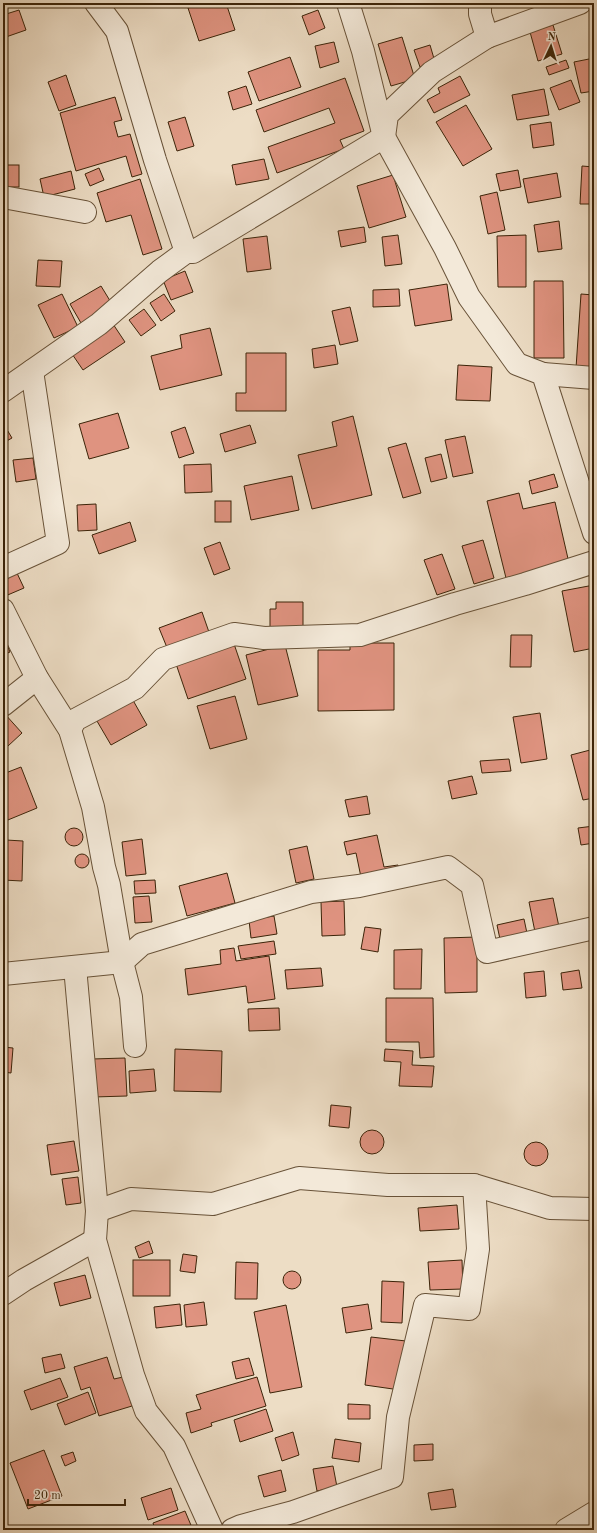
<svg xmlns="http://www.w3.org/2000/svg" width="597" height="1533" font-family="'Old Standard TT',serif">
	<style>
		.building { fill: #df9380; stroke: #3c2409 }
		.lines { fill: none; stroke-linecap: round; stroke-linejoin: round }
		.minor-casing { stroke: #685238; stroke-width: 24 }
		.minor { stroke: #f3e9d9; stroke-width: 22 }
	</style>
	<rect width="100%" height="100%" fill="#edddc5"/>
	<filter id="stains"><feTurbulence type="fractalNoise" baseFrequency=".005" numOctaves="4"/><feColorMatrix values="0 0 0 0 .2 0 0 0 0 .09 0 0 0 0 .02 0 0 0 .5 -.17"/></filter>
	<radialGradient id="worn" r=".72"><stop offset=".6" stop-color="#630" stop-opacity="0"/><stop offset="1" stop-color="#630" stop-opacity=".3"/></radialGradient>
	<g class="building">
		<path d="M 205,3 L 226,3 L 235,30 L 199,41 L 188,8 Z"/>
		<path d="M 19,10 L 26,30 L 3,38 L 3,15 Z"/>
		<path d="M 318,10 L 325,28 L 309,35 L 302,16 Z"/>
		<path d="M 553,25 L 562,54 L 538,61 L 530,32 Z"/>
		<path d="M 402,37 L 415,79 L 391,86 L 378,44 Z"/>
		<path d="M 334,42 L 339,62 L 320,68 L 315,46 Z"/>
		<path d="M 430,45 L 435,62 L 420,67 L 414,50 Z"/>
		<path d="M 290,57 L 301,87 L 259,101 L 248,72 Z"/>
		<path d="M 594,58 L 594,91 L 581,93 L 574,62 Z"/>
		<path d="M 566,60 L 569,68 L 549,75 L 546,67 Z"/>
		<path d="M 66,75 L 76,105 L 59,111 L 48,82 Z"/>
		<path d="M 460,76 L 470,95 L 434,113 L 427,100 L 440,93 L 438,88 Z"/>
		<path d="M 345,78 L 364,131 L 340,140 L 344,149 L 277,173 L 268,147 L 335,123 L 329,108 L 264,132 L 256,110 Z"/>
		<path d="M 571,80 L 580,102 L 559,110 L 550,88 Z"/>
		<path d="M 246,86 L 252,104 L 233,110 L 228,92 Z"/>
		<path d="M 544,89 L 549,115 L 517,120 L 512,95 Z"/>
		<path d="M 115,97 L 122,120 L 114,122 L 118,137 L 130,134 L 142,174 L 132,177 L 126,156 L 76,171 L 60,113 Z"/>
		<path d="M 466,105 L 492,149 L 463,166 L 436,122 Z"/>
		<path d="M 185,117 L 194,146 L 177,151 L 168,122 Z"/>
		<path d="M 551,122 L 554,145 L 533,148 L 530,125 Z"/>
		<path d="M 264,159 L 269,179 L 236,185 L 232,165 Z"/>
		<rect x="3" y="165" width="16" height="22"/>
		<path d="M 582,166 L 594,167 L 594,204 L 580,204 Z"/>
		<path d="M 99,168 L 104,180 L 90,186 L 85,174 Z"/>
		<path d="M 518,170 L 521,187 L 500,191 L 496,174 Z"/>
		<path d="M 71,171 L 75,189 L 44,197 L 40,179 Z"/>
		<path d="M 557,173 L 561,197 L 528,203 L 523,179 Z"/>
		<path d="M 393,175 L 406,217 L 369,228 L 357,186 Z"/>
		<path d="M 140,179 L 162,249 L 143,255 L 131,215 L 106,222 L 97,193 Z"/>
		<path d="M 497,192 L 505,230 L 488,234 L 480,196 Z"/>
		<path d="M 559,221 L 562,249 L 538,252 L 534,225 Z"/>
		<path d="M 364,227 L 366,242 L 341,247 L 338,231 Z"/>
		<path d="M 398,235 L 402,264 L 385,266 L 382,237 Z"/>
		<path d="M 526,235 L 526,287 L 498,287 L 497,236 Z"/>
		<path d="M 267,236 L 271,269 L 247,272 L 243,239 Z"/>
		<path d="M 38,260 L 62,261 L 60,287 L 36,286 Z"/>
		<path d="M 185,271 L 193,292 L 171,300 L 163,280 Z"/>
		<path d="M 534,281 L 563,281 L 564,358 L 534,358 Z"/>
		<path d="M 447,284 L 452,320 L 415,326 L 409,290 Z"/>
		<path d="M 101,286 L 112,304 L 81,323 L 70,304 Z"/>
		<path d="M 399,289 L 400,306 L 373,307 L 373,290 Z"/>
		<path d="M 62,294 L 78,327 L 54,338 L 38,305 Z"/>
		<path d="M 164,294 L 175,311 L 161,321 L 150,303 Z"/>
		<path d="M 581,294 L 594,295 L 594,370 L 576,368 Z"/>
		<path d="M 350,307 L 358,341 L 340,345 L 332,311 Z"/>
		<path d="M 144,309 L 156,325 L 141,336 L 129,320 Z"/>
		<path d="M 113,324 L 125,342 L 83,370 L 70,351 Z"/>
		<path d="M 210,328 L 222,375 L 160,390 L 151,356 L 182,348 L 180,335 Z"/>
		<path d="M 335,345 L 338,364 L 314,368 L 312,349 Z"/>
		<path d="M 246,353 L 286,353 L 286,411 L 236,411 L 236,393 L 246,393 Z"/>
		<path d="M 458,365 L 492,367 L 490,401 L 456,400 Z"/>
		<path d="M 118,413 L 129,448 L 89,459 L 79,424 Z"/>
		<path d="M 353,416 L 372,495 L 312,509 L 298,455 L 337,446 L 332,422 Z"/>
		<path d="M 3,423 L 12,438 L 3,443 Z"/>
		<path d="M 250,425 L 256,443 L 225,452 L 220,434 Z"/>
		<path d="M 185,427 L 194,453 L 179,458 L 171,432 Z"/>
		<path d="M 465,436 L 473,473 L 453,477 L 445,440 Z"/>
		<path d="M 406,443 L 421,493 L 403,498 L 388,448 Z"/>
		<path d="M 441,454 L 447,478 L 431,482 L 425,458 Z"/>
		<path d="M 33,458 L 36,479 L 16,482 L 13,460 Z"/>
		<path d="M 211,464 L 212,492 L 185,493 L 184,465 Z"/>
		<path d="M 554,474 L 558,487 L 532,494 L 529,481 Z"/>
		<path d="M 292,476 L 299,510 L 251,520 L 244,486 Z"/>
		<path d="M 519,493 L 523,509 L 555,502 L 569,563 L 506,578 L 487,501 Z"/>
		<rect x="215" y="501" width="16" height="21"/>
		<path d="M 96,504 L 97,530 L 78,531 L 77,505 Z"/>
		<path d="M 130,522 L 136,541 L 99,554 L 92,535 Z"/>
		<path d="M 483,540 L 494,578 L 474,584 L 462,546 Z"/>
		<path d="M 220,542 L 230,569 L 214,575 L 204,548 Z"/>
		<path d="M 442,554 L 455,589 L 437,595 L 424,560 Z"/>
		<path d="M 16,571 L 24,588 L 3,597 L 3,577 Z"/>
		<path d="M 594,585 L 594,648 L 574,652 L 562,591 Z"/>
		<path d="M 276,602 L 303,602 L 303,631 L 270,631 L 270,609 L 276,609 Z"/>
		<path d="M 202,612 L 210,635 L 168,650 L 159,628 Z"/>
		<path d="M 3,634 L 10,652 L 3,655 Z"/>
		<path d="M 511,635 L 532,635 L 531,667 L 510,667 Z"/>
		<path d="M 232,638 L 246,679 L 188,699 L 174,658 Z"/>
		<path d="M 350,643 L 394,643 L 394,710 L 318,711 L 318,650 L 350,650 Z"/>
		<path d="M 285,645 L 298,696 L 258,705 L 246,655 Z"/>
		<path d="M 130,695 L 147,725 L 111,745 L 94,716 Z"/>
		<path d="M 235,696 L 247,739 L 210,749 L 197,706 Z"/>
		<path d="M 4,713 L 22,733 L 8,746 L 3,740 L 3,715 Z"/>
		<path d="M 540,713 L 547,759 L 521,763 L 513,717 Z"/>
		<path d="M 594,749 L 594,798 L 583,800 L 571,755 Z"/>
		<path d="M 509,759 L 511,771 L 482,773 L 480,761 Z"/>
		<path d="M 21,767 L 37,808 L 3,822 L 3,774 Z"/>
		<path d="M 472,776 L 477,794 L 452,799 L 448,781 Z"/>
		<path d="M 367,796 L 370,814 L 349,817 L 345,800 Z"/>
		<path d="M 594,826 L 594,843 L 581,845 L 578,828 Z"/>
		<circle cx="74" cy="837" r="9"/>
		<path d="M 377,835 L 384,867 L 398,865 L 400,874 L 362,882 L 356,853 L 347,855 L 344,842 Z"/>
		<path d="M 142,839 L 146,874 L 126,876 L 122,842 Z"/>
		<path d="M 6,840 L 23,841 L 22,881 L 3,880 L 3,848 L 5,848 Z"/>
		<path d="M 307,846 L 314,879 L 296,883 L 289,850 Z"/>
		<circle cx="82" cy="861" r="7"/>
		<path d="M 227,873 L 235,903 L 187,916 L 179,886 Z"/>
		<path d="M 155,880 L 156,893 L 135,894 L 134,881 Z"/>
		<path d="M 149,896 L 152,922 L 135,923 L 133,897 Z"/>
		<path d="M 553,898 L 559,927 L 535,932 L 529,902 Z"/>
		<path d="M 344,901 L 345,935 L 322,936 L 321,902 Z"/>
		<path d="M 274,916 L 277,934 L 251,938 L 249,920 Z"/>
		<path d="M 524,919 L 528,938 L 501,944 L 497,925 Z"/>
		<path d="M 365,927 L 381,929 L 378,952 L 361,949 Z"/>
		<path d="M 477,937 L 477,992 L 445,993 L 444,938 Z"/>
		<path d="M 274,941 L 276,954 L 241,959 L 238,946 Z"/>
		<path d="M 234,948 L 236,961 L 269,956 L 275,999 L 248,1003 L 246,986 L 188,995 L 185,969 L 221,964 L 220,950 Z"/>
		<path d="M 422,949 L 421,989 L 394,989 L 394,950 Z"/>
		<path d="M 321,968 L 323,986 L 287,989 L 285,970 Z"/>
		<path d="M 579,970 L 582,988 L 563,990 L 561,973 Z"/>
		<path d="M 544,971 L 546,996 L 526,998 L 524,973 Z"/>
		<path d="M 386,998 L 433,998 L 434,1057 L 420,1058 L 419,1042 L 386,1042 Z"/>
		<path d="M 279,1008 L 280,1030 L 249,1031 L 248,1009 Z"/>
		<path d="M 3,1047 L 13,1048 L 11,1073 L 3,1072 Z"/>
		<path d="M 175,1049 L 222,1051 L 221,1092 L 174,1091 Z"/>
		<path d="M 385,1049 L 413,1051 L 412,1065 L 434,1066 L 432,1087 L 399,1086 L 401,1062 L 384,1061 Z"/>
		<path d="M 125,1058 L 127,1096 L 93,1097 L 92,1059 Z"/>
		<path d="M 154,1069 L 156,1091 L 130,1093 L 129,1071 Z"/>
		<path d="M 3,1085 L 5,1115 L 3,1116 Z"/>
		<path d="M 331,1105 L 351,1107 L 349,1128 L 329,1126 Z"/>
		<circle cx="372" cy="1142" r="12"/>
		<path d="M 74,1141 L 79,1171 L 51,1175 L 47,1145 Z"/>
		<circle cx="536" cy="1154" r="12"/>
		<path d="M 78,1177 L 81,1203 L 66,1205 L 62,1179 Z"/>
		<path d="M 457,1205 L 459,1229 L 420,1231 L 418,1208 Z"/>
		<path d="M 149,1241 L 153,1253 L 139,1258 L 135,1247 Z"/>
		<path d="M 3,1245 L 5,1267 L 3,1267 Z"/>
		<path d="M 183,1254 L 197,1256 L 195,1273 L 180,1271 Z"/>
		<rect x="133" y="1260" width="37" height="36"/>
		<path d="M 462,1260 L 463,1289 L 430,1290 L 428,1262 Z"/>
		<path d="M 236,1262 L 258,1263 L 257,1299 L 235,1299 Z"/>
		<circle cx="292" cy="1280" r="9"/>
		<path d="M 85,1275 L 91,1298 L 60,1306 L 54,1283 Z"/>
		<path d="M 382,1281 L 404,1282 L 402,1323 L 381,1322 Z"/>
		<path d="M 204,1302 L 207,1325 L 186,1327 L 184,1305 Z"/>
		<path d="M 180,1304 L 182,1325 L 156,1328 L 154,1307 Z"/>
		<path d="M 368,1304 L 372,1329 L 346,1333 L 342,1308 Z"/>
		<path d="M 286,1305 L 302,1387 L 270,1393 L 254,1312 Z"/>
		<path d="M 371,1337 L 406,1341 L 400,1390 L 365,1385 Z"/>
		<path d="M 61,1354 L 65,1368 L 45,1373 L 42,1358 Z"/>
		<path d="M 107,1357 L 114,1379 L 123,1377 L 132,1406 L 99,1416 L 90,1387 L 81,1390 L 74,1367 Z"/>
		<path d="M 249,1358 L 254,1375 L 236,1379 L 232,1362 Z"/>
		<path d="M 257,1377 L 266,1406 L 211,1423 L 212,1426 L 191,1433 L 186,1413 L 201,1409 L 196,1395 Z"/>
		<path d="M 60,1378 L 68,1397 L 31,1410 L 24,1391 Z"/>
		<path d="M 88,1392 L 96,1413 L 65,1425 L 57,1404 Z"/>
		<path d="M 348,1404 L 370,1405 L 370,1419 L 348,1419 Z"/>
		<path d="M 266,1409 L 273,1431 L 240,1442 L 234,1420 Z"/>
		<path d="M 293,1432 L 299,1455 L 282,1461 L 275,1438 Z"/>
		<path d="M 335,1439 L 361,1443 L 359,1462 L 332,1458 Z"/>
		<path d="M 433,1444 L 433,1460 L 414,1461 L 414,1445 Z"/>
		<path d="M 44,1450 L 62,1496 L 28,1509 L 10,1463 Z"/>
		<path d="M 73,1452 L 76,1461 L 65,1466 L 61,1456 Z"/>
		<path d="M 333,1466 L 337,1487 L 317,1491 L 313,1469 Z"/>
		<path d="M 281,1470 L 286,1491 L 264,1497 L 258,1476 Z"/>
		<path d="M 171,1488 L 178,1510 L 148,1520 L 141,1498 Z"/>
		<path d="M 453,1489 L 456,1507 L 431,1510 L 428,1493 Z"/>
		<path d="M 185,1511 L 193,1530 L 155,1530 L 153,1523 Z"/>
	</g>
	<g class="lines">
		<defs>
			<g id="minor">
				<path d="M 96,3 L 117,31 L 155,160 L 186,252"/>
				<path d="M 348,3 L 363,51 L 384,137 L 445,248 L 469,297 L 517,364 L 543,374 L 594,533"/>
				<path d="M 480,3 L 480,14 L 487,37"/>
				<path d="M 3,197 L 85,212"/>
				<path d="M 543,374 L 594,378"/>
				<path d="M 3,391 L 99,324 L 160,271 L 186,252 L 193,252 L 384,137 L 387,115 L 432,72 L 487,37 L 580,3"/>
				<path d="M 3,568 L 58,543 L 32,371"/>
				<path d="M 3,610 L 37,678 L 70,730 L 93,807 L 104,867 L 109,885 L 122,962 L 131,997 L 135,1046"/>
				<path d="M 3,705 L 37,678"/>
				<path d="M 70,730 L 75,720 L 135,688 L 163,659 L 234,634 L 264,638 L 360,635 L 455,604 L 525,584 L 594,562"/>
				<path d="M 75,967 L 97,1211 L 95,1240 L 133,1375 L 146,1411 L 174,1446 L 212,1530"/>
				<path d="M 3,974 L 122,962 L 142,944 L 311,892 L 359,886 L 448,867 L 472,885 L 487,952 L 594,928"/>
				<path d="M 97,1211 L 131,1199 L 213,1204 L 299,1178 L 388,1185 L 474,1185 L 550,1208 L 594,1209"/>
				<path d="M 3,1294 L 24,1280 L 95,1240"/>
				<path d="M 232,1530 L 241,1526 L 293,1512 L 392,1477 L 398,1417 L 425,1305 L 469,1309 L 478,1249 L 474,1185"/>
				<path d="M 566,1530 L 594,1513"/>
			</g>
		</defs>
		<use href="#minor" class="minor-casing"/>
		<use href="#minor" class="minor"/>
	</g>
	<rect width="597" height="1533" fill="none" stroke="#edddc5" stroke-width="16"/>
	<rect x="4" y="4" width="589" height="1525" fill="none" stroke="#3c2409" stroke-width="2"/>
	<rect x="8" y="8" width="581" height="1517" fill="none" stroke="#3c2409"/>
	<g transform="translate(551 46) rotate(4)" stroke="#f3e9d9" stroke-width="3" paint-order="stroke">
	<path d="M0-3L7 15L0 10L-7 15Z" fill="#3c2409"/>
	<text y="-6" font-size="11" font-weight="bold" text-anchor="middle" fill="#3c2409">N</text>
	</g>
	<path d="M28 1499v6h97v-6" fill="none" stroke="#3c2409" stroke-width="2"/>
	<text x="34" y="1499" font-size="12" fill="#3c2409" stroke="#f3e9d9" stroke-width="3" paint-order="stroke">20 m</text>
	<rect width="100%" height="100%" filter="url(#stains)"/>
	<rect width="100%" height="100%" fill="url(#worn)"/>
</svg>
